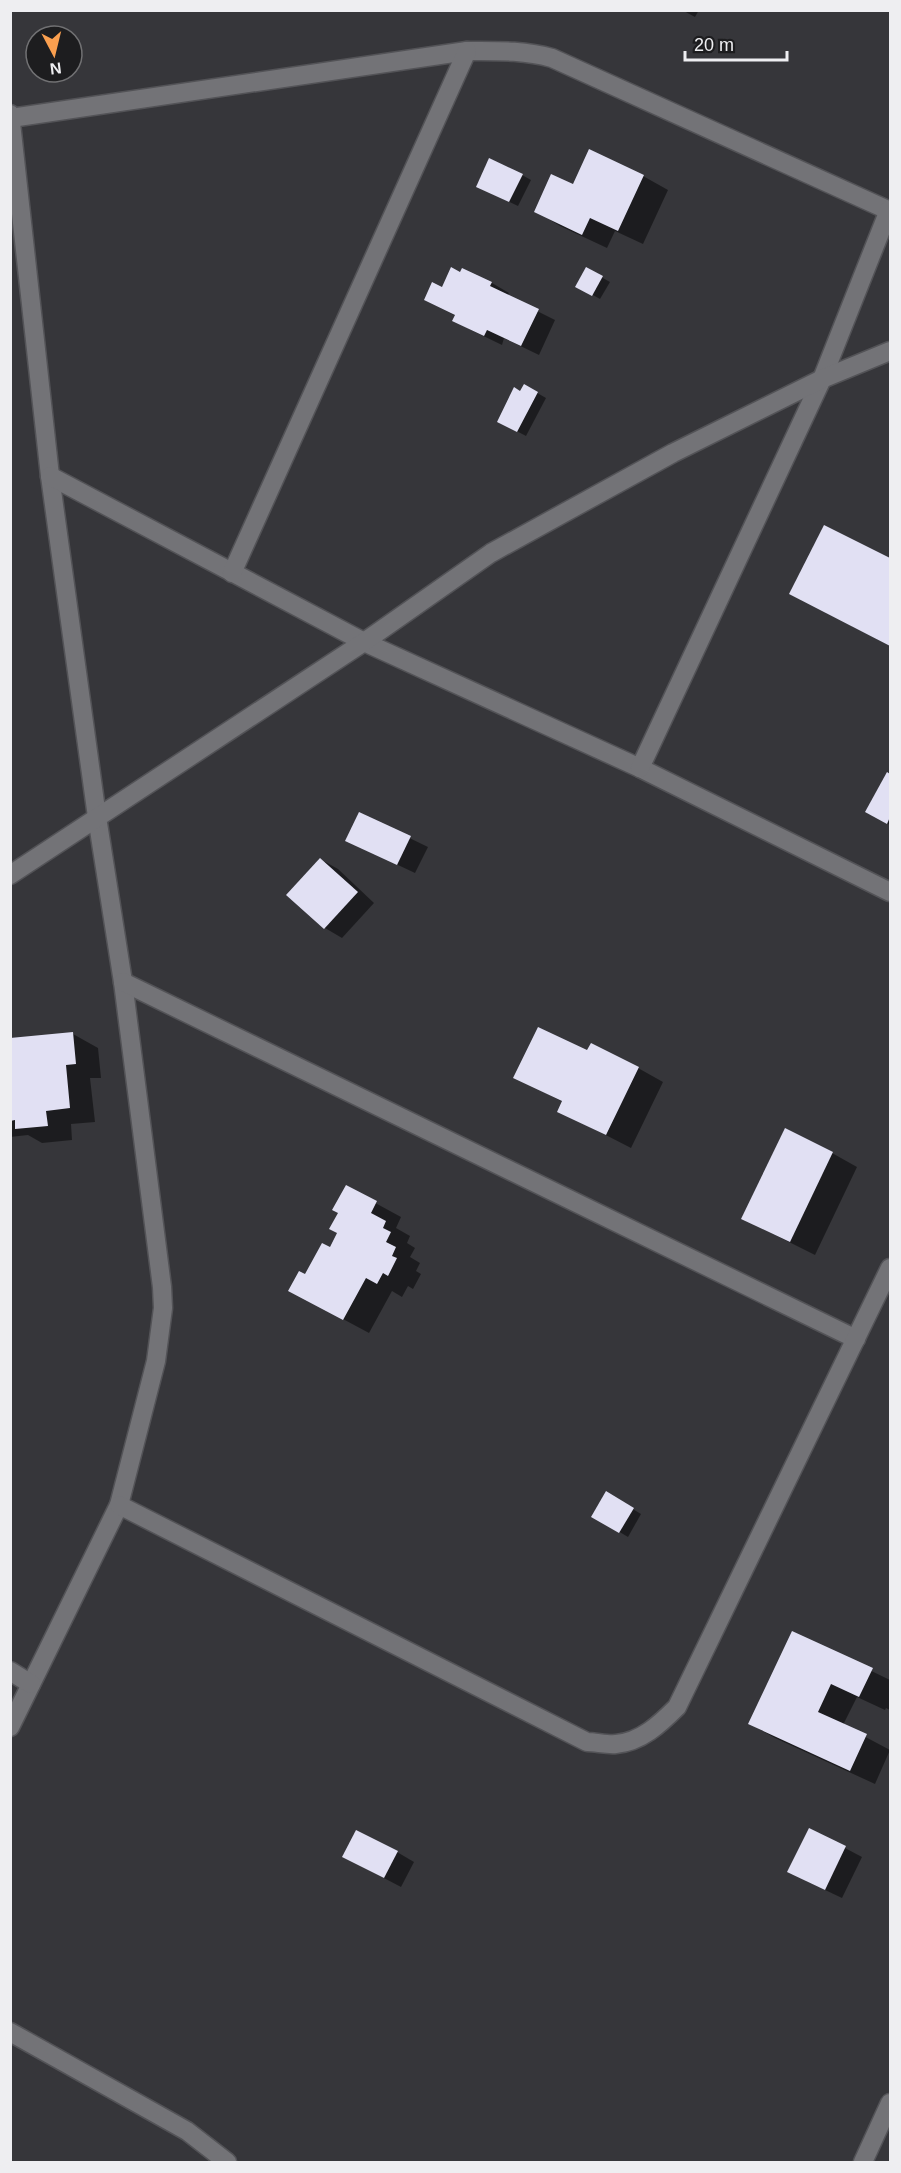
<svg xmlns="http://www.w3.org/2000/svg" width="901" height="2173" font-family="Helvetica,sans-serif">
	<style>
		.shadow { fill: #0007 }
		.building { fill: #e1e0f3 }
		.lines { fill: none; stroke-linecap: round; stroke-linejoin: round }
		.minor-casing { stroke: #535357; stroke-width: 21 }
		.minor { stroke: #737377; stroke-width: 18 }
	</style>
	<rect width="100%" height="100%" fill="#36363a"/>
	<g class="shadow">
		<path d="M 682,10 L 699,10 L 695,17 Z"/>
		<path d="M 522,175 L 531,180 L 518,206 L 486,191 Z"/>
		<path d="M 643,176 L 668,190 L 643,244 L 615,231 L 607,248 L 560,226 L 536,211 L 573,186 Z"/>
		<path d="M 587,269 L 610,282 L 600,299 L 577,286 Z"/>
		<path d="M 463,270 L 492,283 L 509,293 L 507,296 L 555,320 L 539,355 L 504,338 L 502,345 L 471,330 L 454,320 L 456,316 L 425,300 L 461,274 Z"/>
		<path d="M 525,386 L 546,398 L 526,436 L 507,426 Z"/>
		<path d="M 825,527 L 890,560 L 890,646 L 791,594 Z"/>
		<path d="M 887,774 L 890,776 L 890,825 L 867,812 Z"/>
		<path d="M 360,814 L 428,847 L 415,873 L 347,841 Z"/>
		<path d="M 320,859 L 338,869 L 374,903 L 342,938 L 325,928 L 288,895 Z"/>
		<path d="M 73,1034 L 98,1048 L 101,1078 L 90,1078 L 95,1122 L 71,1124 L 72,1140 L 42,1143 L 28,1135 L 10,1137 L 10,1040 Z"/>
		<path d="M 587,1052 L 638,1068 L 663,1082 L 631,1148 L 559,1111 L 563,1102 L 515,1077 Z"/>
		<path d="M 832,1153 L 857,1167 L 815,1255 L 743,1219 Z"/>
		<path d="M 346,1187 L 401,1217 L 396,1228 L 410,1236 L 407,1243 L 415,1248 L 410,1257 L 420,1263 L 416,1271 L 421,1274 L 413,1289 L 408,1286 L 402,1297 L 392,1291 L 369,1333 L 315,1304 L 306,1276 L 330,1249 L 339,1233 L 340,1213 Z"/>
		<path d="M 606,1493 L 641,1514 L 628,1537 L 593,1516 Z"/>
		<path d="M 793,1633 L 890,1680 L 890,1710 L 886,1708 L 885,1710 L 857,1697 L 843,1725 L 890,1750 L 875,1784 L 775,1738 L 750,1724 Z"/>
		<path d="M 845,1848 L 862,1857 L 842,1898 L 806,1881 Z"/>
		<path d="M 397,1852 L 414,1862 L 401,1887 L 361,1866 Z"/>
	</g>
	<g class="building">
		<path d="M 589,149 L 644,175 L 618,231 L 590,218 L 582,235 L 534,212 L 551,174 L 573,184 Z"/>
		<path d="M 489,158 L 523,174 L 509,202 L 476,187 Z"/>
		<path d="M 451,267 L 460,272 L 462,268 L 492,282 L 490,286 L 539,309 L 521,346 L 487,330 L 484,336 L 452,321 L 455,315 L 424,300 L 432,282 L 442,287 Z"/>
		<path d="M 586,267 L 603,276 L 592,296 L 575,287 Z"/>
		<path d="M 524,384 L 538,392 L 517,432 L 497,422 L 514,387 L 520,391 Z"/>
		<path d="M 824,525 L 890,558 L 890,646 L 789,594 Z"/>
		<path d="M 887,772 L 890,774 L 890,817 L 887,824 L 865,812 Z"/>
		<path d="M 359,812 L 411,836 L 397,865 L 345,841 Z"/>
		<path d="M 320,858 L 358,892 L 324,929 L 286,895 Z"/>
		<path d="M 538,1027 L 587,1050 L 591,1043 L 639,1067 L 606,1135 L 557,1112 L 562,1101 L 513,1078 Z"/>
		<path d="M 73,1032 L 76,1064 L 66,1065 L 70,1108 L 46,1111 L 48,1126 L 15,1129 L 15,1120 L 10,1121 L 10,1038 Z"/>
		<path d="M 785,1128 L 833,1152 L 790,1242 L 741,1219 Z"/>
		<path d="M 346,1185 L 377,1201 L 371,1213 L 386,1221 L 383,1228 L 391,1232 L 386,1242 L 396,1247 L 392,1256 L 397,1258 L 388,1276 L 383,1273 L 377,1284 L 366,1278 L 343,1320 L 288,1291 L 299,1271 L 305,1274 L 322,1243 L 330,1247 L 337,1233 L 329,1229 L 338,1213 L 332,1210 Z"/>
		<path d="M 606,1491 L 634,1508 L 619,1533 L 591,1517 Z"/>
		<path d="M 792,1631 L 873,1668 L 859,1697 L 831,1684 L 818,1712 L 867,1734 L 850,1771 L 748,1724 Z"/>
		<path d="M 809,1828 L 846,1846 L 825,1890 L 787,1872 Z"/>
		<path d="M 356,1830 L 398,1851 L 384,1878 L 342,1857 Z"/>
	</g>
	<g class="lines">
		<defs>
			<g id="minor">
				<path d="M 10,114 L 50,476 L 97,817 L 123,982 L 162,1287 L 163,1308 L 156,1361 L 119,1505 L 10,1727"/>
				<path d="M 11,118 L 467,51 C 496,51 524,50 552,58 L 890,211"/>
				<path d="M 50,476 L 364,642 L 640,768 L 890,892"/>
				<path d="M 232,573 L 467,51"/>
				<path d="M 640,768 L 822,379 L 889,210"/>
				<path d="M 10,875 L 364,642 L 491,553 L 673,453 L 822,379 L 890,351"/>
				<path d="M 123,982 L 856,1339"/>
				<path d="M 119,1505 L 587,1742 C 596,1742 607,1745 616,1744 C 641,1742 660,1724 677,1707 L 890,1268"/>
				<path d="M 10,1671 L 31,1684"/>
				<path d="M 10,2032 L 187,2131 L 227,2162"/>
				<path d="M 863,2162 L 890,2103"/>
			</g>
		</defs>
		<use href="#minor" class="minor-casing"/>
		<use href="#minor" class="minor"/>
	</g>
	<rect width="901" height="2173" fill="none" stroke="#eeeef1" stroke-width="24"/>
	<g transform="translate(54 54) rotate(173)"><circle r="28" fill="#1d1d1f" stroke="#717173" stroke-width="1.5"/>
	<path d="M0-4.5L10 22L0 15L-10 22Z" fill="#fa9f4f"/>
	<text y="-9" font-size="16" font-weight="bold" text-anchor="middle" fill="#eeeef1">N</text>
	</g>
	<path d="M685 51v9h102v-9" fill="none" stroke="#eeeef1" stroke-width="3"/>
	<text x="694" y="51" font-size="18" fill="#eeeef1" stroke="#1d1d1f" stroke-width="4.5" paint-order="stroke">20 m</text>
</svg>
